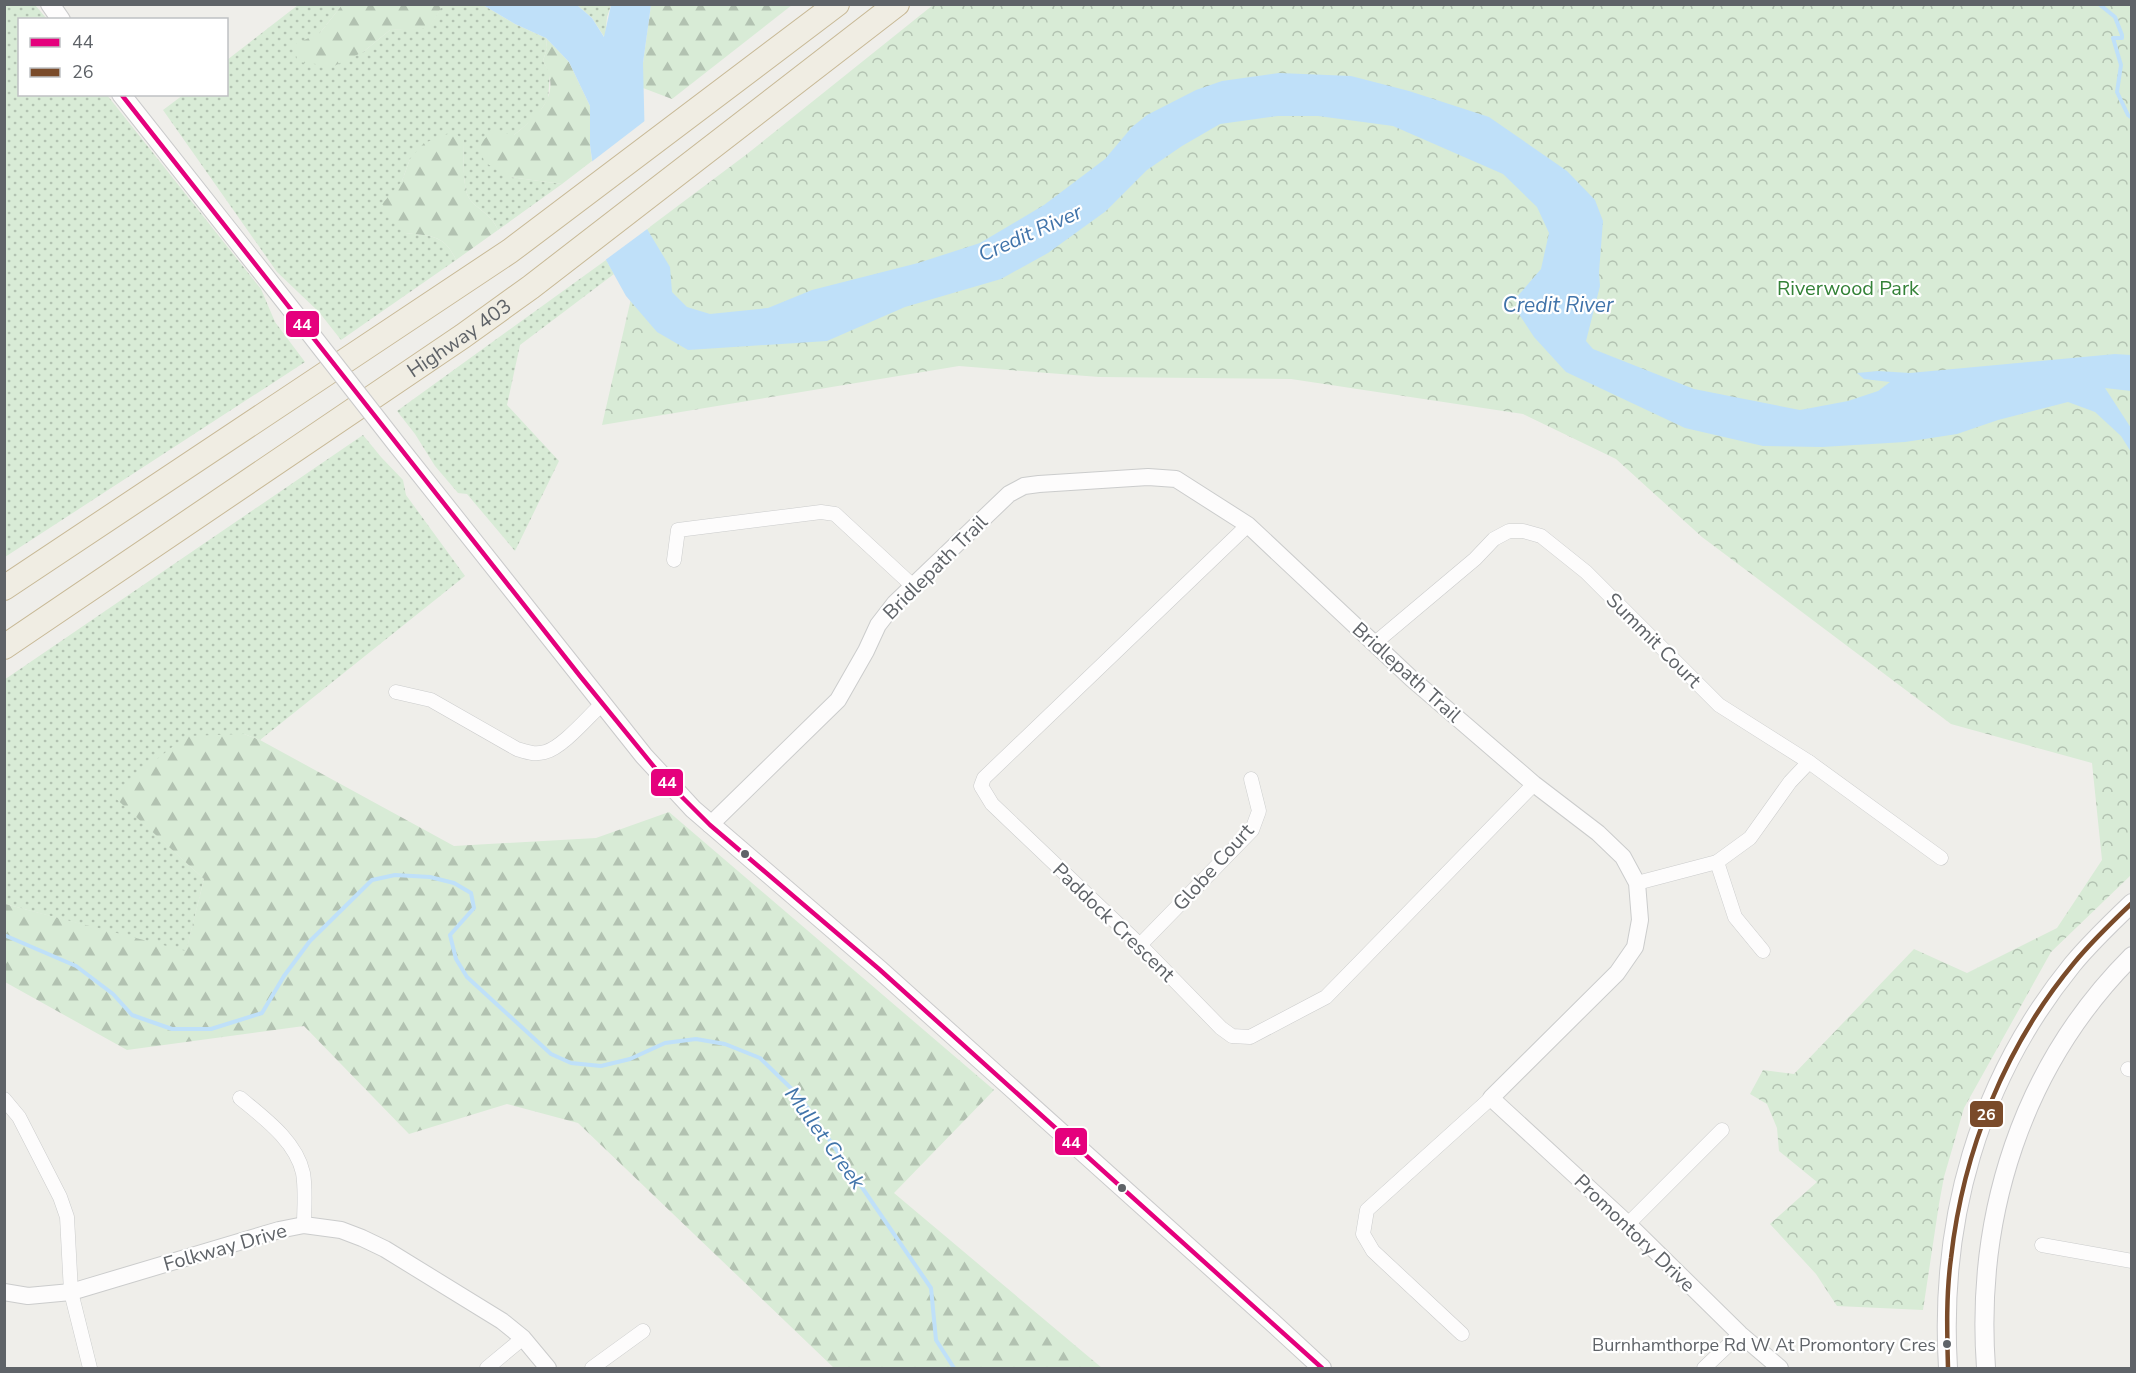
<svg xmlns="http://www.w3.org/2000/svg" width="2136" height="1373" font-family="'Nunito Sans',sans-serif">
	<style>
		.grass { fill: url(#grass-dots) }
		.forest { fill: url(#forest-firs) }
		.park { fill: url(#park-crowns) }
		.water { fill: #bfe0f9 }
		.pier { fill: #efeeea }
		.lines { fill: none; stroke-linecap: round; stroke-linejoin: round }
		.stream { stroke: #bfe0f9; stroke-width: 4 }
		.minor-casing { stroke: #cbcccc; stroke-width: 15 }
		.tertiary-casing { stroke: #cbcccc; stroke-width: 18 }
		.secondary-casing { stroke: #cacacb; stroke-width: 20 }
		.motorway-casing { stroke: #c8b996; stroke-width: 26 }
		.minor { stroke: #fdfcfc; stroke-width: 14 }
		.tertiary { stroke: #fdfcfc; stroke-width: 16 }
		.secondary { stroke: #fdfcfc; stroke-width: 18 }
		.motorway { stroke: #f0ede3; stroke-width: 24 }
		.secondary-bridge-casing { stroke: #cacacb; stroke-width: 20; stroke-linecap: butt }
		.secondary-bridge { stroke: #fdfcfc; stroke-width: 18 }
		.bus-1-casing { stroke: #fff; stroke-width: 9 }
		.bus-2-casing { stroke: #fff; stroke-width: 9 }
		.bus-1 { stroke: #e5007d; stroke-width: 4.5 }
		.bus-2 { stroke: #7a4b2a; stroke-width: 4.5 }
		.bus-dot { fill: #5f6368; stroke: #fff; stroke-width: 2 }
		.labels { text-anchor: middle; stroke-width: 4.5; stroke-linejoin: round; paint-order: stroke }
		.bus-label { font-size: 18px; fill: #5f6368; stroke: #fff; text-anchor: end }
		.park-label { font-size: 20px; fill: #348238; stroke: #fff }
		.street-label { font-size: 20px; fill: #5f6368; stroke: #fff }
		.water-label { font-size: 21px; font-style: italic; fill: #4174aa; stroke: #fff }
		.line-badge { stroke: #fff; stroke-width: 2 }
		.badge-label { font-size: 16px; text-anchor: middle; font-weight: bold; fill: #fff }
	</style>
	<defs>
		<pattern id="grass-dots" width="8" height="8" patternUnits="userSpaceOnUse" patternTransform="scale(1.5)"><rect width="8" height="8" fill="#d8ebd6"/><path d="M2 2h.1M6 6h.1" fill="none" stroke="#b2c2b1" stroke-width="1.8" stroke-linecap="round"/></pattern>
		<pattern id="forest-firs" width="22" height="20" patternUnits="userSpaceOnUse" patternTransform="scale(1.5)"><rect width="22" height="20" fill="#d8ebd6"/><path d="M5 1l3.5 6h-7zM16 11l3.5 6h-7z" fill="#b2c2b1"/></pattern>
		<pattern id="park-crowns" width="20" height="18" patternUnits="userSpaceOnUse" patternTransform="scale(1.5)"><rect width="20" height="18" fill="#d8ebd6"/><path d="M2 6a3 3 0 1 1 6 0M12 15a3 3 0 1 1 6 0" fill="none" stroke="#b2c2b1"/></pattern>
	</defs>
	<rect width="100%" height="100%" fill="#efeeea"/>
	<g class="grass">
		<path d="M 5,4 L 35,5 L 47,19 L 20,20 L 20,94 L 107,95 L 261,289 L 275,322 L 305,362 L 5,557 Z"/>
		<path d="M 298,5 L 342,5 L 320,33 L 363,52 L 390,30 L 429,27 L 443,5 L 483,5 L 515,24 L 546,38 L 547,48 L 543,61 L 550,73 L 548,99 L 537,116 L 514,135 L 510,177 L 562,184 L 498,230 C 491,213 477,210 469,198 C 462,187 464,153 464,140 L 410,159 L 402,181 L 405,233 C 431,236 444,234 456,260 L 341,340 L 319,312 L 277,272 L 163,110 L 183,95 L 226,94 L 227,60 Z"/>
		<path d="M 577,5 L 611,5 L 607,17 L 605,38 L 592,18 Z"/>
		<path d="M 606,260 L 614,274 L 520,345 L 507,405 L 559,461 L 515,551 L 467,494 L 458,493 L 435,466 L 415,434 L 397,411 Z"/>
		<path d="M 363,435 L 381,457 L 403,480 L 406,495 L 465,576 L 260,740 L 244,734 L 113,795 L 204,879 L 186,952 L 5,904 L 4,680 Z"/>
	</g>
	<g class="forest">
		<path d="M 342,5 L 342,4 L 443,5 L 429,28 L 390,30 L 363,52 L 334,66 L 298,62 L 293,45 L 320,33 Z"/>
		<path d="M 651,5 L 792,5 L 672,99 L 643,88 L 643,63 Z"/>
		<path d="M 546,38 L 569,62 L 590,106 L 590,145 L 592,161 L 562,184 L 510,177 L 484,162 L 480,144 L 492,131 L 514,135 C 539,115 563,94 543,61 L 547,48 Z"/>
		<path d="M 453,132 L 464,140 C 464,153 462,187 469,198 C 477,210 491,213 498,230 L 456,260 C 444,234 431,236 405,233 L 382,204 L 402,181 L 410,159 L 424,143 Z"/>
		<path d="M 244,734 L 260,740 L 454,846 L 596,838 L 669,812 L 994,1090 L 894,1193 L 1102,1368 L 834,1368 L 578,1123 L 507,1104 L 409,1134 L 304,1026 L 127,1050 L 5,982 L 5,904 L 186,951 L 204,879 L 112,795 L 186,736 Z"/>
	</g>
	<path class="park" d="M 933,5 L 2131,5 L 2131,875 L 2051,952 L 1964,1108 L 1944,1177 L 1939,1204 L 1923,1310 L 1837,1306 L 1816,1274 L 1770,1224 L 1817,1182 L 1779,1151 L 1777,1128 L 1767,1104 L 1750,1094 L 1763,1070 L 1794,1074 L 1914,949 L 1967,973 L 2057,928 L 2102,860 L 2092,763 L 1951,724 L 1702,537 L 1616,459 L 1523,414 L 1291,379 L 1099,377 L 959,366 L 602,425 L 647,229 L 747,154 Z"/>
	<path class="water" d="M 483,5 L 577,5 L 592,18 L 604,37 L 611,5 L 651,5 L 643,63 L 647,229 L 670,267 L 672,292 L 687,307 L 710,314 L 768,308 L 812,290 L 918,263 L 980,243 L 1044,205 L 1105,159 L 1132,127 L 1147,115 L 1196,90 L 1222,81 L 1279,73 L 1351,76 L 1409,91 L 1489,117 L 1567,171 L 1595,200 L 1603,221 L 1599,272 L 1600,286 L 1586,341 L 1593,349 L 1694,389 L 1800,410 L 1848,401 L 1878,391 L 1890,382 L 1864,379 L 1857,373 L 1878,371 L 1910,373 L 2115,354 L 2131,355 L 2131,391 L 2105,388 L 2131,428 L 2131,452 L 2121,436 L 2095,412 L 2068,402 L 1998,420 L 1957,434 L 1905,442 L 1822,447 L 1763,446 L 1685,428 L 1566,372 L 1534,337 L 1519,314 L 1516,298 L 1541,269 L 1549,233 L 1537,207 L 1503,174 L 1393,126 L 1318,116 L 1278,116 L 1220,124 L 1182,146 L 1147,170 L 1106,211 L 1048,253 L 1001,279 L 905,307 L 827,341 L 688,350 L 657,332 L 626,296 L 606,260 L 590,145 L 590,106 L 569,62 L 546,38 L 515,24 Z"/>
	<path class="pier" d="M 646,120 L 650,227 L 604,261 L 590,163 Z"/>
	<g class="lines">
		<g class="stream">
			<path d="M 2099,4 L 2115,17 L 2122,35 L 2122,38 L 2113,38 L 2121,65 L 2117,92 L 2128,115 L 2132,118"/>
			<path d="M 4,935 L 76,966 L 113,994 L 132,1015 L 172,1029 L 211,1029 L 262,1013 L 284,976 L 310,941 L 372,880 L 395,875 L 430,877 L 454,883 L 471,893 L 474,908 L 450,935 L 456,959 L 467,977 L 551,1054 L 571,1063 L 601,1066 L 630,1059 L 665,1043 L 696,1039 L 725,1044 L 760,1058 L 800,1097 L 931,1288 L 936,1340 L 954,1368"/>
		</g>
		<defs>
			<g id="minor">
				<path d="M 1248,525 L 984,778 L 981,786 L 992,804 L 1140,945 L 1221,1028 L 1232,1036 L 1250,1037 L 1326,997 L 1534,784"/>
				<path d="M 674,560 L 678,530 L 821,512 L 835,514 L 914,587"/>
				<path d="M 1375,643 L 1475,559 L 1494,539 L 1509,531 L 1523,531 L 1541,536 L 1586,572 L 1719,705 L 1809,762 L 1941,858"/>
				<path d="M 396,692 L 431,700 L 517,749 C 527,752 534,755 545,752 C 562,748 588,717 602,704"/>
				<path d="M 1717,862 L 1735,917 L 1763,951"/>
				<path d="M 1637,883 L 1717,862 L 1750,838 L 1790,782 L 1809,762"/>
				<path d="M 1140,945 L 1252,830 L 1259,811 L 1251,779"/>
				<path d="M 2128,1069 L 2132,1070"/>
				<path d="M 240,1098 C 264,1118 296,1141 303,1173 C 306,1190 304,1209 304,1225"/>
				<path d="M 4,1099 L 19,1117 L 60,1197 L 67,1217 L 71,1292 L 90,1368"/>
				<path d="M 1628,1224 L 1722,1130"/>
				<path d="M 2042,1245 L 2132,1261"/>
				<path d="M 1462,1334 L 1373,1251 L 1363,1234 L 1367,1210 L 1491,1098"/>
				<path d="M 487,1368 L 523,1338"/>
				<path d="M 592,1368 L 643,1331"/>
				<path d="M 1704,1368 L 1740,1334"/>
			</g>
			<g id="tertiary">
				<path d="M 710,825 L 838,700 L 866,651 L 878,625 L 895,603 L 1009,494 L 1024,486 L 1039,484 L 1148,477 L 1176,479 L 1248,525 L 1412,679 L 1534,784 L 1598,833 L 1623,857 L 1637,883 L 1640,920 L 1635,947 L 1617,973 L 1491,1098 L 1628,1224 L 1740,1334 L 1780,1368"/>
				<path d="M 4,1292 L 28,1296 L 71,1292 L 279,1230 L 304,1225 L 341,1230 L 362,1238 L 385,1249 L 502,1321 L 523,1338 L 548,1368"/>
			</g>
			<g id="secondary">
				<path d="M 50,4 L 61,20"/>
				<path d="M 121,94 L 302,323"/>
				<path d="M 398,446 L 644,756 L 693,809 L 879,969 L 1272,1322 L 1322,1368"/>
				<path d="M 1948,1368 C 1939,1221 1978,1081 2072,965 C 2090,943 2111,923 2132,903"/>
				<path d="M 1986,1368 C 1975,1215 2022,1066 2132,956"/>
			</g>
			<g id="motorway">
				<path d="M 4,588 L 510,251 L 837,4"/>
				<path id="s1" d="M 4,647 L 463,336 L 531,287 L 897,4"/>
			</g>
		</defs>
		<use href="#minor" class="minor-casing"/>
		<use href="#tertiary" class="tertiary-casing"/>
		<use href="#secondary" class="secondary-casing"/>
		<use href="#motorway" class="motorway-casing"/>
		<use href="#minor" class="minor"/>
		<use href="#tertiary" class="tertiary"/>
		<use href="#secondary" class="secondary"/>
		<use href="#motorway" class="motorway"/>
		<defs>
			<path id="secondary-bridge" d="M 302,323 L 398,446"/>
		</defs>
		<use href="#secondary-bridge" class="secondary-bridge-casing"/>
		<use href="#secondary-bridge" class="secondary-bridge"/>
		<defs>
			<path id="bus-1" d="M 121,94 L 580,676 L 664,779 L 710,825 L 879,969 L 1322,1368"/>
			<path id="bus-2" d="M 1948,1368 C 1947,1331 1946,1295 1951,1258 C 1963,1151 2005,1046 2074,963 C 2092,941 2112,922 2132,903"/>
		</defs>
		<use href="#bus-1" class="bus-1-casing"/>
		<use href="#bus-2" class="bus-2-casing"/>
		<use href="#bus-1" class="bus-1"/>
		<use href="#bus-2" class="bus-2"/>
	</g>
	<g class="bus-dot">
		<circle cx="745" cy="854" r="5"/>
		<circle cx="1122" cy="1188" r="5"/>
		<circle cx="1947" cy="1344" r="5"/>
	</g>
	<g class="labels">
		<g class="bus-label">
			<text x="1936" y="1351">Burnhamthorpe Rd W At Promontory Cres</text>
		</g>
		<g class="park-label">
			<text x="1848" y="295">Riverwood Park</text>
		</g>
		<g class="street-label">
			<text dy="7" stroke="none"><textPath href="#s1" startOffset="550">Highway 403</textPath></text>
			<text transform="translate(935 567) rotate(-45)" y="7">Bridlepath Trail</text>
			<text transform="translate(1654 640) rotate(45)" y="7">Summit Court</text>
			<text transform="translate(1407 672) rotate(42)" y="7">Bridlepath Trail</text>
			<text transform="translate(1213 867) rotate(-48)" y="7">Globe Court</text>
			<text transform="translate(1114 922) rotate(44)" y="7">Paddock Crescent</text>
			<text transform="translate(1635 1233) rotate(44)" y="7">Promontory Drive</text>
			<text transform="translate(225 1247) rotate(-16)" y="7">Folkway Drive</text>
		</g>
		<g class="water-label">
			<text transform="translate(1030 233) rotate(-24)" y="7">Credit River</text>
			<text x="1558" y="312">Credit River</text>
			<text transform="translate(825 1138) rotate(54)" y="7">Mullet Creek</text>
		</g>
	</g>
	<g class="line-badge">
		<rect x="285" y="310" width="35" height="28" rx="6" fill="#e5007d"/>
		<rect x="650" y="768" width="34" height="29" rx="6" fill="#e5007d"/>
		<rect x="1969" y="1100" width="35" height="28" rx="6" fill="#7a4b2a"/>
		<rect x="1054" y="1127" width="34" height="29" rx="6" fill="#e5007d"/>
	</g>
	<g class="badge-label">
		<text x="302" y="330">44</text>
		<text x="667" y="788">44</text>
		<text x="1986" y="1120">26</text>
		<text x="1071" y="1148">44</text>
	</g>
	<rect width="2136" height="1373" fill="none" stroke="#5f6368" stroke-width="12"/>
	<rect x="18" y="18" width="210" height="78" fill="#ffffff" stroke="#bfc1c3" stroke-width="1.5"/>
	<rect x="30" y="38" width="30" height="9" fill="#e5007d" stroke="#bfc1c3" stroke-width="1.5"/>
	<text x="72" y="48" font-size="18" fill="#5f6368">44</text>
	<rect x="30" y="68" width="30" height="9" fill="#7a4b2a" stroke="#bfc1c3" stroke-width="1.5"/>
	<text x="72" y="78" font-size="18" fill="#5f6368">26</text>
</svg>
